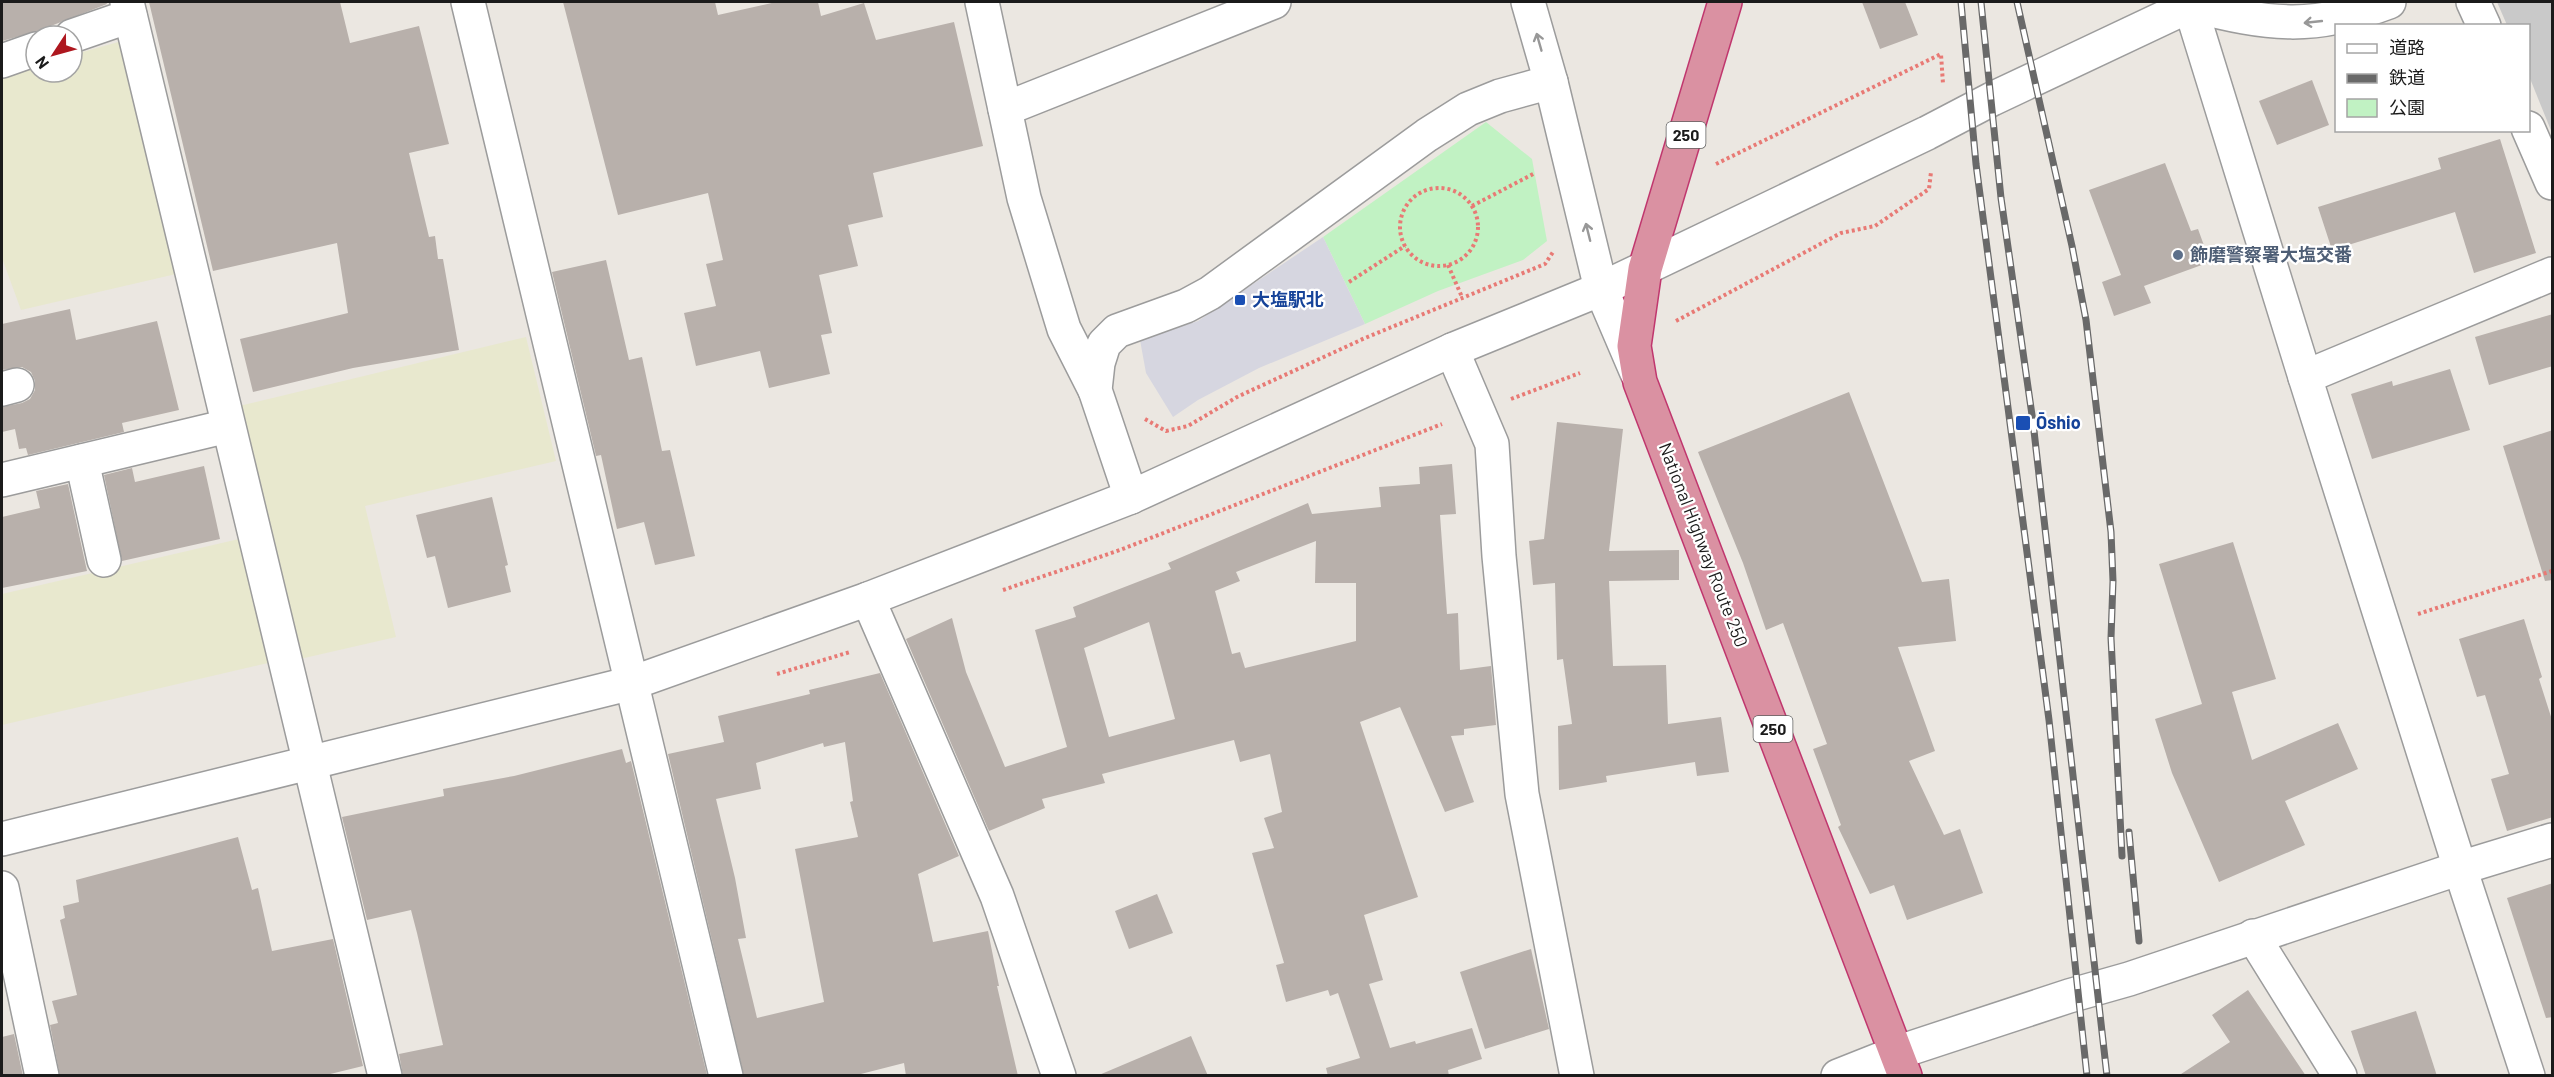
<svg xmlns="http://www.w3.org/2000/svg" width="2554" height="1077" font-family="Barlow,'Noto Sans JP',sans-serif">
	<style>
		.religious { fill: #c9c9c9 }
		.farmland { fill: #e8e8ce }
		.park { fill: #c1f2c3 }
		.plaza { fill: #d6d6e0 }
		.building { fill: #b8b0ab; fill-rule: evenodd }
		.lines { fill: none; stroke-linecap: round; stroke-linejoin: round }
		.minor-casing { stroke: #9c9c9c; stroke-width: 36 }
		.highway-casing { stroke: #c0376e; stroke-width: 36 }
		.path { stroke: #e87a75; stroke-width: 4; stroke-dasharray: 3 3; stroke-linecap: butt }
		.minor { stroke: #fff; stroke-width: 33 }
		.highway { stroke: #da91a2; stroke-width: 33 }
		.rail-casing { stroke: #696969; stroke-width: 7 }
		.rail { stroke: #fff; stroke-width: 4.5; stroke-dasharray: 14; stroke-linecap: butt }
		.oneway { stroke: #989898 }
		.service-dot { fill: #5c6f8a; stroke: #fff; stroke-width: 2 }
		.transit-dot { fill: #1a4fb4; stroke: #fff; stroke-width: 2 }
		.labels { text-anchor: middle; stroke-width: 4.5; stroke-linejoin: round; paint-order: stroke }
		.shield { fill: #fff; stroke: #5f5f5f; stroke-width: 1.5 }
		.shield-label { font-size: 16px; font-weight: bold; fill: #1b1b1b }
		.service-label { font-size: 18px; font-weight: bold; fill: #4e5e75; stroke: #fff; text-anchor: start }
		.transit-label { font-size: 18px; font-weight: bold; fill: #164399; stroke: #fff; text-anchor: start }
		.street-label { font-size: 18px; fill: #1b1b1b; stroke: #fff }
	</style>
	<rect width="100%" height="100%" fill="#ebe7e1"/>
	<path class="religious" d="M 2497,2 L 2552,2 L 2552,133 L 2529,76 L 2528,26 L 2507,25 Z"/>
	<g class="farmland">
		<path d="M 122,41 L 176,274 L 21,310 L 2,258 L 2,75 L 36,65 L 36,72 L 72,72 L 72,55 Z"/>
		<path d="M 526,337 L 556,461 L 365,506 L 396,637 L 300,659 L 239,406 Z"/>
		<path d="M 239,539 L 268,663 L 2,725 L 2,594 Z"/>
	</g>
	<path class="park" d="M 1486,122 L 1532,159 L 1547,241 L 1523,260 L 1438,291 L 1365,324 L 1323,237 Z"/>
	<path class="plaza" d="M 1323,237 L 1365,324 L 1259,368 L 1198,400 L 1173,417 L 1146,373 L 1140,340 L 1198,321 Z"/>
	<g class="building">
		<path d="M 2,2 L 106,2 L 107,4 L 38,31 L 2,41 Z"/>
		<path d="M 149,2 L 340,2 L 350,43 L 419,26 L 449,144 L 409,153 L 429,237 L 435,236 L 438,259 L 443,259 L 459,350 L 353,368 L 253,392 L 240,339 L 348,313 L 337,243 L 213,271 Z"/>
		<path d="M 563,2 L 715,2 L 718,15 L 776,2 L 818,2 L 821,16 L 864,3 L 876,40 L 954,22 L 983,146 L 873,173 L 883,217 L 848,225 L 858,266 L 819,275 L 832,333 L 821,335 L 830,374 L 769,388 L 760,351 L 696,366 L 684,313 L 716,306 L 706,264 L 723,260 L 708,193 L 618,215 Z"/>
		<path d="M 1862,2 L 1905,2 L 1918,35 L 1880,49 Z"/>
		<path d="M 2312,80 L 2329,125 L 2277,145 L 2259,101 Z"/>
		<path d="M 2500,139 L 2536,253 L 2474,273 L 2455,212 L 2332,250 L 2318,207 L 2441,169 L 2438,158 Z"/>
		<path d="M 2165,163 L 2191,231 L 2198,229 L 2210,262 L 2144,286 L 2151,303 L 2114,316 L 2102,282 L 2121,275 L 2089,190 Z"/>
		<path d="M 606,260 L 629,360 L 642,357 L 662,451 L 670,450 L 695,556 L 655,565 L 644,522 L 617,529 L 601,455 L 596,456 L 552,272 Z"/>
		<path d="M 70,309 L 76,340 L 157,321 L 179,410 L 122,423 L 124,432 L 28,455 L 26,448 L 19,449 L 15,429 L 2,432 L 2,407 L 22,403 L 30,399 L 35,390 L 35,381 L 31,372 L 22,367 L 2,370 L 2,324 Z"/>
		<path d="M 2553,314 L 2553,366 L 2489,385 L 2475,337 Z"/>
		<path d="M 2450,369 L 2470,430 L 2372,459 L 2351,394 L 2392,381 L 2393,386 Z"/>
		<path d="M 1849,392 L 1922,582 L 1949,579 L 1956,641 L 1898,647 L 1935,751 L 1909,761 L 1944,835 L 1960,829 L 1983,893 L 1907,920 L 1894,885 L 1870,894 L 1838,827 L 1841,825 L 1813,749 L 1827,744 L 1783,623 L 1766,630 L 1743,563 L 1698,452 Z"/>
		<path d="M 1557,422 L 1623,429 L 1609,551 L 1679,550 L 1679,580 L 1609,581 L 1613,666 L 1666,665 L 1668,724 L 1721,717 L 1729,772 L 1697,776 L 1695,762 L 1606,776 L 1607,782 L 1559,790 L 1558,726 L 1572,724 L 1563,659 L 1557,660 L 1555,583 L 1533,585 L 1529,541 L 1544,539 Z"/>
		<path d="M 2553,430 L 2553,580 L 2545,581 L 2503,446 Z"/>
		<path d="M 1452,464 L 1456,514 L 1440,515 L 1447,614 L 1458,613 L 1460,670 L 1491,666 L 1496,725 L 1464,729 L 1464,735 L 1451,736 L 1474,802 L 1445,812 L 1400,707 L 1360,722 L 1418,897 L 1364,915 L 1383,980 L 1369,984 L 1390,1048 L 1415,1041 L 1416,1044 L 1472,1028 L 1482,1059 L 1448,1070 L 1449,1076 L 1328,1076 L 1326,1068 L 1360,1058 L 1338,993 L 1330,996 L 1328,990 L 1286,1002 L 1276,965 L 1284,963 L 1252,853 L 1274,848 L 1264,818 L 1282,812 L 1270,754 L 1240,762 L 1234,740 L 1102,774 L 1105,783 L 1042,799 L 1045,808 L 989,831 L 906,639 L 952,618 L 966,672 L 1005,767 L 1067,747 L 1035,630 L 1076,617 L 1073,607 L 1171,569 L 1168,563 L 1308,503 L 1312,514 L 1381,507 L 1379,487 L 1420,484 L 1419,467 ZM 1316,541 L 1315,583 L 1356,583 L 1356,641 L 1245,668 L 1240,652 L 1232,654 L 1215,591 L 1240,581 L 1236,572 ZM 1149,622 L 1175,719 L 1109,737 L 1084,648 Z"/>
		<path d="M 204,466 L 220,539 L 122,561 L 104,475 L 132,468 L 135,482 Z"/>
		<path d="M 68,484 L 87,571 L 2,588 L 2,517 L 40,508 L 36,491 Z"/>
		<path d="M 492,497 L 508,565 L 505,566 L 511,592 L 448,608 L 435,556 L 427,558 L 416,515 Z"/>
		<path d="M 2233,542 L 2276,679 L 2232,692 L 2252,760 L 2338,723 L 2358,769 L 2285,801 L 2305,845 L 2219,882 L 2172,773 L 2155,719 L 2202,704 L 2159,564 Z"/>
		<path d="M 2524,619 L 2542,677 L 2539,679 L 2553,723 L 2553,817 L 2507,831 L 2491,779 L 2509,774 L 2485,695 L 2477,697 L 2459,639 Z"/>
		<path d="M 880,673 L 959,856 L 918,874 L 933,942 L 988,931 L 999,986 L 997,986 L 1018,1076 L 906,1076 L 904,1063 L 853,1076 L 744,1076 L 668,754 L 724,742 L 718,716 L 810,694 L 809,690 ZM 845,742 L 853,801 L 850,802 L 858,837 L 795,849 L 824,1002 L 757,1018 L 738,939 L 746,938 L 735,878 L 716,799 L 761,789 L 756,763 L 823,743 L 824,747 Z"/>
		<path d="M 622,749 L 626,763 L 631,761 L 707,1075 L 403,1076 L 399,1054 L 443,1045 L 417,933 L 411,910 L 367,920 L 342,817 L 444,796 L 443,789 L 514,776 Z"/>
		<path d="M 238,837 L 252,890 L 258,888 L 272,951 L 333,939 L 363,1066 L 322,1076 L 60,1076 L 50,1025 L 58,1023 L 52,1001 L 77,995 L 60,920 L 65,918 L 63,906 L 79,902 L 76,880 Z"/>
		<path d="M 2553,883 L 2553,1017 L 2546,1018 L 2507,898 Z"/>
		<path d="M 1157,894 L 1173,933 L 1129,949 L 1115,911 Z"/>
		<path d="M 1531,949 L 1549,1029 L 1485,1049 L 1460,972 Z"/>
		<path d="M 2248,990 L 2306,1076 L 2178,1076 L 2230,1042 L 2212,1015 Z"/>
		<path d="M 2416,1011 L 2437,1076 L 2366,1076 L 2351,1031 Z"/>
		<path d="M 14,1034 L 23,1076 L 2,1076 L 2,1037 Z"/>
		<path d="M 1191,1036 L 1208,1076 L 1099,1076 L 1099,1075 Z"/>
	</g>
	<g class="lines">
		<defs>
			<g id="minor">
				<path d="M 127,2 L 385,1076"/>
				<path d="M 468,2 L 726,1076"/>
				<path d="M 982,2 L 1024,198 L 1064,329 L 1095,390"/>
				<path d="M 1528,2 L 1551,82 L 1601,289 L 1637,373"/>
				<path d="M 2189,2 L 2305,377 L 2460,868 L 2528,1076"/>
				<path d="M 2473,2 L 2484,26"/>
				<path d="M 2191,5 C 2269,25 2312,31 2389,2"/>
				<path d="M 72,36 L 130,16"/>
				<path d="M 2,61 L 36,49"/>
				<path d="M 1005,109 L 1274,2"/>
				<path d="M 2528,128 L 2552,183"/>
				<path d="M 1452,350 L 1492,444 L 1499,556 L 1522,794 L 1577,1076"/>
				<path d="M 2305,377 L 2552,274"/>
				<path d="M 2,389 L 17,385"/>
				<path d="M 82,461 L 104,560"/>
				<path d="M 2,480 L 228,426"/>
				<path d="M 1131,497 L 1095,390 L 1098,363 L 1104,344 L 1117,331 L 1186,306 L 1210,293 L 1427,135 L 1468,109 L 1500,96 L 1551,82"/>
				<path d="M 868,599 L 997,896 L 1059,1076"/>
				<path d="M 2,839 L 632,683 L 868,599 L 1131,497 L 1452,350 L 1601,289 L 1927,133 L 1992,99 L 2191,5 L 2194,2"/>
				<path d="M 2,888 L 42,1076"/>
				<path d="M 2253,936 L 2340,1076"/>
				<path d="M 1838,1076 L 1896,1053 L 2069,996 L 2129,979 L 2460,868 L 2552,840"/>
			</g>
			<path id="highway" d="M 1725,2 L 1645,269 L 1634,346 L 1640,382 L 1905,1076"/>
		</defs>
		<use href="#minor" class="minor-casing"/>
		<use href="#highway" class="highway-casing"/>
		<g class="path">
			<path d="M 1716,164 L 1941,54 L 1943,84"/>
			<circle cx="1439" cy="227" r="39"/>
			<path d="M 1472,206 L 1535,173"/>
			<path d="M 1448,265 L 1462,297"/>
			<path d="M 1349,282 L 1405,246"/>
			<path d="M 1676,321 L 1841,233 L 1875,226 L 1929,189 L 1931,172"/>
			<path d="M 1511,399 L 1580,373"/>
			<path d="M 1145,419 L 1166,431 L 1188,426 L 1237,397 L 1365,338 L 1545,264 L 1553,252"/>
			<path d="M 1003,590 L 1120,550 L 1442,424"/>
			<path d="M 2418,614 L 2552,571"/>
			<path d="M 777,674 L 850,652"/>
		</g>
		<use href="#minor" class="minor"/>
		<use href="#highway" class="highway"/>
		<defs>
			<g id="rail">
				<path d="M 1961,2 L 1976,164 L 2049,720 L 2087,1076"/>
				<path d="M 1981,2 L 2001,198 L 2033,422 L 2107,1076"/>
				<path d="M 2017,2 L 2072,246 L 2086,320 L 2111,532 L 2113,581 L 2111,638 L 2122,856"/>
				<path d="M 2129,832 L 2139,941"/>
			</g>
		</defs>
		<use href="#rail" class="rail-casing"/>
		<use href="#rail" class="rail"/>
	</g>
	<defs><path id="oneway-shaft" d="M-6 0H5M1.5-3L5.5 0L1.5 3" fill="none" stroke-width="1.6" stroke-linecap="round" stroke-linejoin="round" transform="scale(1.5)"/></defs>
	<g class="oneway">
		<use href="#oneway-shaft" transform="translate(2313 22) rotate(174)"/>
		<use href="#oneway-shaft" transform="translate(1539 42) rotate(-106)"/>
		<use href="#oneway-shaft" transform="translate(1588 232) rotate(-104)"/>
	</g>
	<circle class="service-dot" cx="2178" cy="255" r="6"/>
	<g class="transit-dot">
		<rect x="1234" y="294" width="12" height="12" rx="3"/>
		<rect x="2015" y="415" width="16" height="16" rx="3"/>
	</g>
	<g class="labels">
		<g class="shield">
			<rect x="1666.5" y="122" width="39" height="26" rx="4.5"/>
			<rect x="1753.5" y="716" width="39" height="26" rx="4.5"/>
		</g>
		<g class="shield-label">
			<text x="1686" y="141">250</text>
			<text x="1773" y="735">250</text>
		</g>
		<g class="service-label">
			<text x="2190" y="261">飾磨警察署大塩交番</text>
		</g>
		<g class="transit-label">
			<text x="1252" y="306">大塩駅北</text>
			<text x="2036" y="429">Ōshio</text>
		</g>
		<g class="street-label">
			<text transform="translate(1703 545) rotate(69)" y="6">National Highway Route 250</text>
		</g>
	</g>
	<rect width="2554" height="1077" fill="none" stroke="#1b1b1b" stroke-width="6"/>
	<rect x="2335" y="24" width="195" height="108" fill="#ffffff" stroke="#a4a4a4" stroke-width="1.5"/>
	<rect x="2347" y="44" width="30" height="9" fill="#ffffff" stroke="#a4a4a4" stroke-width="1.5"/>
	<text x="2389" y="54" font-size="18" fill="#1b1b1b">道路</text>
	<rect x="2347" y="74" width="30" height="9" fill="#696969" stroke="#a4a4a4" stroke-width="1.5"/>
	<text x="2389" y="84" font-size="18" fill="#1b1b1b">鉄道</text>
	<rect x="2347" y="99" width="30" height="18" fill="#c1f2c3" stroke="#a4a4a4" stroke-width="1.5"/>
	<text x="2389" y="114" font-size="18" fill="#1b1b1b">公園</text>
	<g transform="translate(54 54) rotate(234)"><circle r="28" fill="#ffffff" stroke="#a4a4a4" stroke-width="1.5"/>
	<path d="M0-4.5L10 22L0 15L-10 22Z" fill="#ae171f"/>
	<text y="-9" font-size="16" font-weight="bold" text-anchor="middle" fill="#1b1b1b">N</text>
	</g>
</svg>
